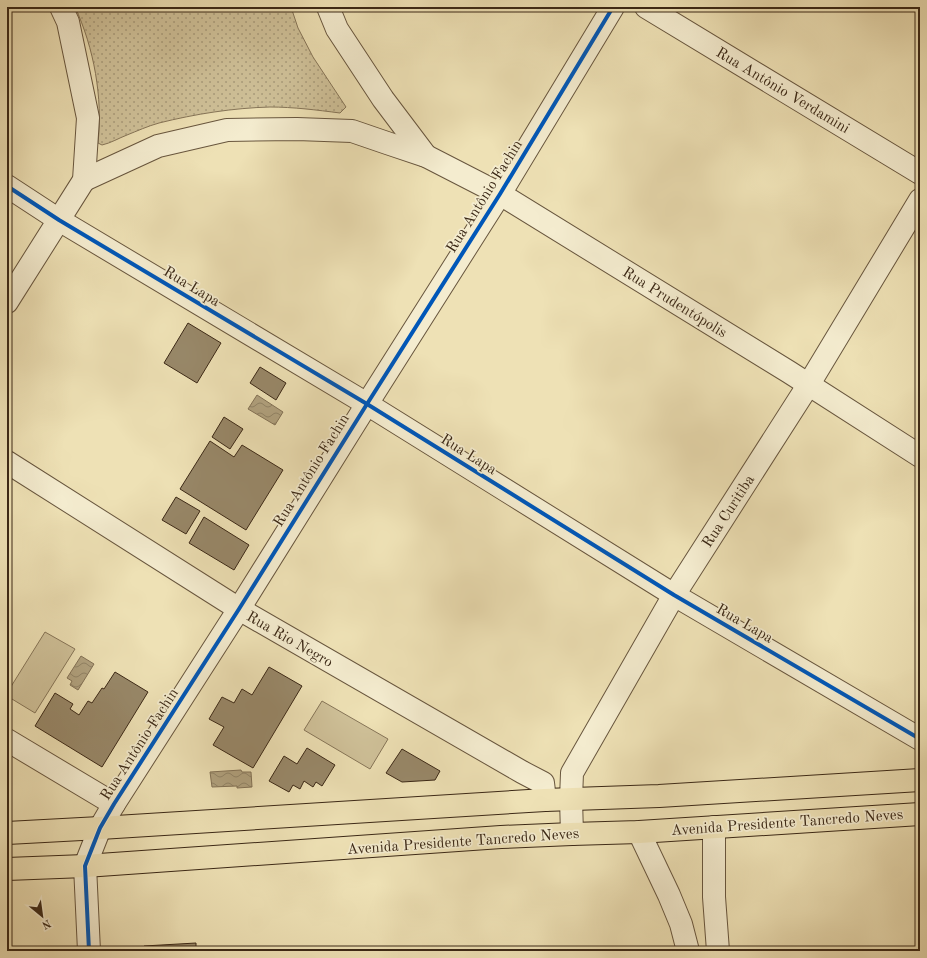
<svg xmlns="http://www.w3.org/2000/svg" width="927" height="958" font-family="'Old Standard TT',serif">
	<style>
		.grass { fill: url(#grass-dots); stroke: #867558 }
		.pitch { fill: #d0c29a; stroke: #867558 }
		.water { fill: url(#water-waves); stroke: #827155 }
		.building { fill: #988869; stroke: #3b2816 }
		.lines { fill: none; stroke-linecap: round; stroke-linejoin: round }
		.minor-casing { stroke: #68563e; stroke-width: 24 }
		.major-casing { stroke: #3b2816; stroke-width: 24 }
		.minor { stroke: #f4eccf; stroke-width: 22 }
		.major { stroke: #eee1b5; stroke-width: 22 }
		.cycleway-casing { stroke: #f4eccf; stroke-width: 6 }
		.cycleway { stroke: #0057b8; stroke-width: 4 }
		.labels { text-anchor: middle; stroke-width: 3.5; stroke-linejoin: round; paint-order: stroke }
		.street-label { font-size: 15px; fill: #3b2816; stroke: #f4eccf }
	</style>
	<defs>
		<pattern id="grass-dots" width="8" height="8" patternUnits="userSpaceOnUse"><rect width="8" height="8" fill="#d0c29a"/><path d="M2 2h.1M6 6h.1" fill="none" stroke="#aa9e7d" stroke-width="1.8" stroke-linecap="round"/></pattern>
		<pattern id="water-waves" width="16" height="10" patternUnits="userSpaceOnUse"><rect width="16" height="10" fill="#b1a27f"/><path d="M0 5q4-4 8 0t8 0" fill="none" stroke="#918467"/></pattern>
	</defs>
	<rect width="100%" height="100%" fill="#eee1b5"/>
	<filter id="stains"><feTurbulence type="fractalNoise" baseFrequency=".005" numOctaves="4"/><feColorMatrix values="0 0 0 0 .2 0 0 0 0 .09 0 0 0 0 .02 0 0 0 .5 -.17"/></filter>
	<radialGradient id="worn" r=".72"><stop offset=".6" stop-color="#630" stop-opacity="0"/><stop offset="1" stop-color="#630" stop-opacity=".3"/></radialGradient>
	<path class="grass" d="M 75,7 L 291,7 L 298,28 L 313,57 L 346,107 L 340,113 C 317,110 293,107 270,107 C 233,108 195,114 159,123 C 148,126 137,131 127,135 C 119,138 111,143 102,145 L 98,143 C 103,98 94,48 75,7 Z"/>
	<g class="pitch">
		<path d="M 45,632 L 75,649 L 35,713 L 7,696 L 7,693 Z"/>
		<path d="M 322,701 L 388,739 L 370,769 L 304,730 Z"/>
	</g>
	<g class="water">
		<path d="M 257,395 L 283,412 L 275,425 L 248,409 Z"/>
		<path d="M 81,656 L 94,664 L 78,690 L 70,685 L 72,681 L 67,678 Z"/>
		<path d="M 241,770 L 242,772 L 251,772 L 252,787 L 237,788 L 237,786 L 212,787 L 210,772 Z"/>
	</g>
	<g class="building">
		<path d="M 188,323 L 221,343 L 197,383 L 164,363 Z"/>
		<path d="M 260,367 L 286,383 L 276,400 L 250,383 Z"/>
		<path d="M 224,417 L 243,429 L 230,449 L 212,437 Z"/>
		<path d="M 210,441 L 234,457 L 242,445 L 283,470 L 246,530 L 180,489 Z"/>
		<path d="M 176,497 L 200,511 L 186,534 L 162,520 Z"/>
		<path d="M 204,517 L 249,545 L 234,570 L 189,543 Z"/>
		<path d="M 269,667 L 302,686 L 253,768 L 213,745 L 224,727 L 209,719 L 222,697 L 234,703 L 242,689 L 252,695 Z"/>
		<path d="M 115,672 L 148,692 L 102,767 L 35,726 L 55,693 L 73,704 L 70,709 L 79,715 L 88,701 L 92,703 L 102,688 L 104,689 Z"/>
		<path d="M 307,748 L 335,765 L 322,786 L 316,782 L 313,787 L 304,781 L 300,789 L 293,785 L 289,792 L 269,781 L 284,756 L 297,764 Z"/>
		<path d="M 402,749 L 440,771 L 435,780 L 402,782 L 386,773 Z"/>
		<path d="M 196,943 L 196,951 L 144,951 L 144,946 Z"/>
	</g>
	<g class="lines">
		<defs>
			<g id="minor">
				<path d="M 328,7 L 337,29 L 383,99 L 426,156"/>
				<path d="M 646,7 L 920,173"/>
				<path d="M 84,180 L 158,146 L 227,130 L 297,129 L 352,131 L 387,143 L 426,156 L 500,194 L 789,372 L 920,456"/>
				<path d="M 7,186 L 59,220 L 367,404 L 674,595 L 920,739"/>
				<path d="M 7,302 L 84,180 L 88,118 L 68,22 L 61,7"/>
				<path d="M 7,462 L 239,609 L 522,772 L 543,783 L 545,800"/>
				<path d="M 7,740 L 114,804"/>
				<path d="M 714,827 L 714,897 L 718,951"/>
				<path d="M 639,832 L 669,895 L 681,924 L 688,951"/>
				<path d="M 572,834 L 571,799 L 572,773 L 674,595 L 809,384 L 920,200"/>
				<path d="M 89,951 L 85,866 L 100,828 L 114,804 L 239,609 L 367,404 L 500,194 L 613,7"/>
			</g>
			<g id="major">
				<path d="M 7,833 L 100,828 L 545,800 L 659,796 L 920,780"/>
				<path d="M 7,869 L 85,866 L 501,837 L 572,834 L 639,832 L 920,814"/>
			</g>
		</defs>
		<use href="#minor" class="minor-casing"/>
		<use href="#major" class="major-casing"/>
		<use href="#minor" class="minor"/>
		<use href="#major" class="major"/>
		<defs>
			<g id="cycleway">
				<path d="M 7,186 L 59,220 L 367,404 L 674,595 L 920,739"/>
				<path d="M 89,951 L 85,866 L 100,828 L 114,804 L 239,609 L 367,404 L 500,194 L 613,7"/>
			</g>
		</defs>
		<use href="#cycleway" class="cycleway-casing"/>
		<use href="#cycleway" class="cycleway"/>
	</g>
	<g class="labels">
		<g class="street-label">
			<text transform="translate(783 90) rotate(31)" y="5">Rua Antônio Verdamini</text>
			<text transform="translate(484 196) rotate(-58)" y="5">Rua Antônio Fachin</text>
			<text transform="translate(192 286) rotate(31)" y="5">Rua Lapa</text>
			<text transform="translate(675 302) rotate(32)" y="5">Rua Prudentópolis</text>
			<text transform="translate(469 454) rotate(32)" y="5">Rua Lapa</text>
			<text transform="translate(311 470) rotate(-58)" y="5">Rua Antônio Fachin</text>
			<text transform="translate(728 511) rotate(-57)" y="5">Rua Curitiba</text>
			<text transform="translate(745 623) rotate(30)" y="5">Rua Lapa</text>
			<text transform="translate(290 639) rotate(30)" y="5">Rua Rio Negro</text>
			<text transform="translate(139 744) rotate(-57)" y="5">Rua Antônio Fachin</text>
			<text transform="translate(787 822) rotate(-4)" y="5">Avenida Presidente Tancredo Neves</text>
			<text transform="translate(463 841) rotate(-4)" y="5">Avenida Presidente Tancredo Neves</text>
		</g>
	</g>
	<rect width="927" height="958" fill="none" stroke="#eee1b5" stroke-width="24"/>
	<rect x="8" y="8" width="911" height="942" fill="none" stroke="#3b2816" stroke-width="2"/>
	<rect x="12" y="12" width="903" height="934" fill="none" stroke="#3b2816"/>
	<g transform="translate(42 916) rotate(151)" stroke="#f4eccf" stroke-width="3" paint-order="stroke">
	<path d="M0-3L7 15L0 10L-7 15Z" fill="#3b2816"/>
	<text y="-6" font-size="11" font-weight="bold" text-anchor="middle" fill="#3b2816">N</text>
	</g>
	<rect width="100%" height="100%" filter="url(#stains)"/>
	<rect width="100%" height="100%" fill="url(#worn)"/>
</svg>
